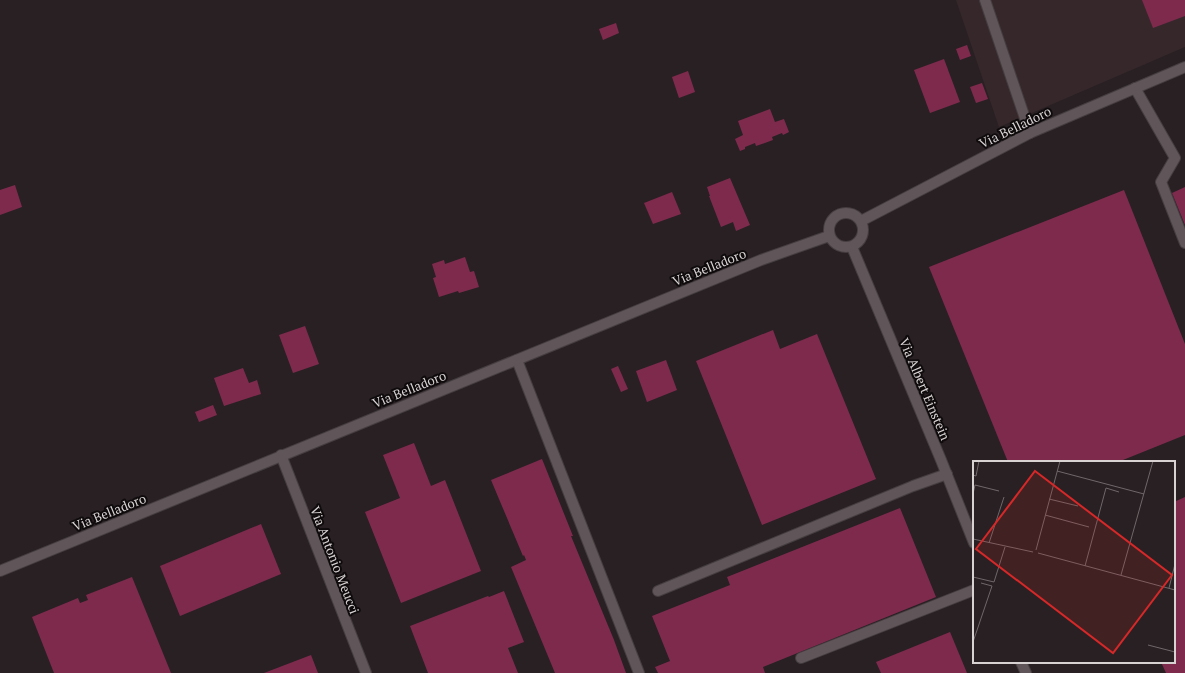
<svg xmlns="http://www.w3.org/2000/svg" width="1185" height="673" font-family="'PT Serif',serif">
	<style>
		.built { fill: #36272b }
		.building { fill: #7e2a4d }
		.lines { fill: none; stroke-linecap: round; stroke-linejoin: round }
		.lane-casing { stroke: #453e40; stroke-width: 12 }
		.street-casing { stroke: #453e40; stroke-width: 12 }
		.secondary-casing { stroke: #453e40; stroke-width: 12 }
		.lane { stroke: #605659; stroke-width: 10 }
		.street { stroke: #605659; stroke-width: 10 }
		.secondary { stroke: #605659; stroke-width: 10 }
		.labels { text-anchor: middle; stroke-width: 4; stroke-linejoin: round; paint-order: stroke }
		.street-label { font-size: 13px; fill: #d8d2d3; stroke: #0f0b0c }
		.inset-road { fill: none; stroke: #6f6769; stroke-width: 1 }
		.view { fill: #d62828; fill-opacity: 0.15; stroke: #d62828; stroke-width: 2 }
		.inset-edge { fill: none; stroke: #d8d2d3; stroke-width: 2 }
	</style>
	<rect width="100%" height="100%" fill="#292023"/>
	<path class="built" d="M 956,0 L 1185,0 L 1185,47 L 999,127 Z"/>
	<g class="building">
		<path d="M 1142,0 L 1185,0 L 1185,16 L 1153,28 Z"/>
		<path d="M 616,23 L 619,33 L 603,40 L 599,29 Z"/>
		<path d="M 967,45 L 971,56 L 960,60 L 956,49 Z"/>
		<path d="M 944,59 L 960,102 L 930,113 L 914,70 Z"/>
		<path d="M 688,71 L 695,92 L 679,98 L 672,77 Z"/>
		<path d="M 982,83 L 988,99 L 976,103 L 970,87 Z"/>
		<path d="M 770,109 L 775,122 L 784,119 L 789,132 L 783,135 L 782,133 L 772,137 L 773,140 L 756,146 L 755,143 L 745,147 L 745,149 L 740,151 L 735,139 L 743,135 L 738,121 Z"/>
		<path d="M 730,178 L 750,225 L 736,231 L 733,222 L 721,227 L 709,196 L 710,196 L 707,187 Z"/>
		<path d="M 15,185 L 22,207 L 0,215 L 0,190 Z"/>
		<path d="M 1185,187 L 1185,225 L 1172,193 Z"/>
		<path d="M 1124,190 L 1185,344 L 1185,435 L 1118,462 L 1008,462 L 929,267 Z"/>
		<path d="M 672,192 L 681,214 L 653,224 L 644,203 Z"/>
		<path d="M 465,257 L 470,272 L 474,271 L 479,287 L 459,293 L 458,291 L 439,297 L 433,278 L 436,277 L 432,264 L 444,260 L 445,264 Z"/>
		<path d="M 305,326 L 319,364 L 293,373 L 279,335 Z"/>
		<path d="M 773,330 L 780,349 L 817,334 L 876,479 L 762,525 L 696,361 Z"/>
		<path d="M 666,360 L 677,390 L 647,402 L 636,371 Z"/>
		<path d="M 618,366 L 628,389 L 621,392 L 611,369 Z"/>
		<path d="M 243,368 L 249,383 L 257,380 L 261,394 L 224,406 L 214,378 Z"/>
		<path d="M 213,405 L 217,415 L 199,422 L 195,412 Z"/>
		<path d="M 414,443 L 431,486 L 445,480 L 481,571 L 401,603 L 365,512 L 400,498 L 383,455 Z"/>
		<path d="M 542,459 L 573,536 L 571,536 L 614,640 L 626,673 L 555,673 L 511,567 L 526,560 L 524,555 L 523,556 L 491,480 Z"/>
		<path d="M 1185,497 L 1185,673 L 1166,673 L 1161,662 L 1174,662 L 1174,502 Z"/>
		<path d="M 900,508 L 936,597 L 763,667 L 765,673 L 658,673 L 655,667 L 670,661 L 652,616 L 730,585 L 727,577 Z"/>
		<path d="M 261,524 L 281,574 L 180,616 L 160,566 Z"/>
		<path d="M 132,577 L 171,673 L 54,673 L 32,617 L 78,598 L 80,603 L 88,600 L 86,595 Z"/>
		<path d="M 504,591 L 524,642 L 508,648 L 518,673 L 428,673 L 410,626 L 488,596 L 489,597 Z"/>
		<path d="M 950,632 L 967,673 L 881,673 L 876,662 Z"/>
		<path d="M 311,655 L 318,673 L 264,673 Z"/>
	</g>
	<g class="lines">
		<defs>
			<g id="lane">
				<path d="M 985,0 L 1030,133"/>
				<path d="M 1135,88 L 1175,158 L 1161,182 L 1185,243"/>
				<path d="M 517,360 L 639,673"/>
				<path d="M 658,591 L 913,486 L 947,474"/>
				<path d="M 801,658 L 974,590"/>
			</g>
			<g id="street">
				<path d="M 852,247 L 941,460 L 974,543"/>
				<path d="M 281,455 L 366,673"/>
				<path d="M 1021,662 L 1026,673"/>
			</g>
			<g id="secondary">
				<circle cx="846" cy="230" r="17"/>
				<path d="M 861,221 L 1030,133 L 1185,67"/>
				<path d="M 0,571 L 761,260 L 829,236"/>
			</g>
		</defs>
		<use href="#lane" class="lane-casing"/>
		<use href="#street" class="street-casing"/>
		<use href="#secondary" class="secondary-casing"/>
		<use href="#lane" class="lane"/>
		<use href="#street" class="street"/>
		<use href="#secondary" class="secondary"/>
	</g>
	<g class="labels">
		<g class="street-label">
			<text transform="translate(1015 127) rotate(-26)" y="5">Via Belladoro</text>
			<text transform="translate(709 267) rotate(-22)" y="5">Via Belladoro</text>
			<text transform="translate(409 389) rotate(-22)" y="5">Via Belladoro</text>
			<text transform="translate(925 389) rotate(67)" y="5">Via Albert Einstein</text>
			<text transform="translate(109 512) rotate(-22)" y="5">Via Belladoro</text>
			<text transform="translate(335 560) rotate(69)" y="5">Via Antonio Meucci</text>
		</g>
	</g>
	<g transform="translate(973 461)">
		<rect width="202" height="202" fill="#292023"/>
		<path class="inset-road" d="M 84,10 L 171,33M 0,14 L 3,15 L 6,0M 0,33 L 2,24 L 26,30M 76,38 L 105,45M 72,54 L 116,66M 0,78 L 60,91M 16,82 L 31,36M 63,89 L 87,0M 65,92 L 202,129M 112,105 L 133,27 L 146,31M 148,114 L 180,0M 0,116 L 21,121 L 32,86M 196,127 L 202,103M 0,181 L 19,125 L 8,122M 175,184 L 202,191"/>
		<path class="view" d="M 62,10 L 199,114 L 140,192 L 3,88 Z"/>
		<rect width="202" height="202" class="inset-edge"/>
	</g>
</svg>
